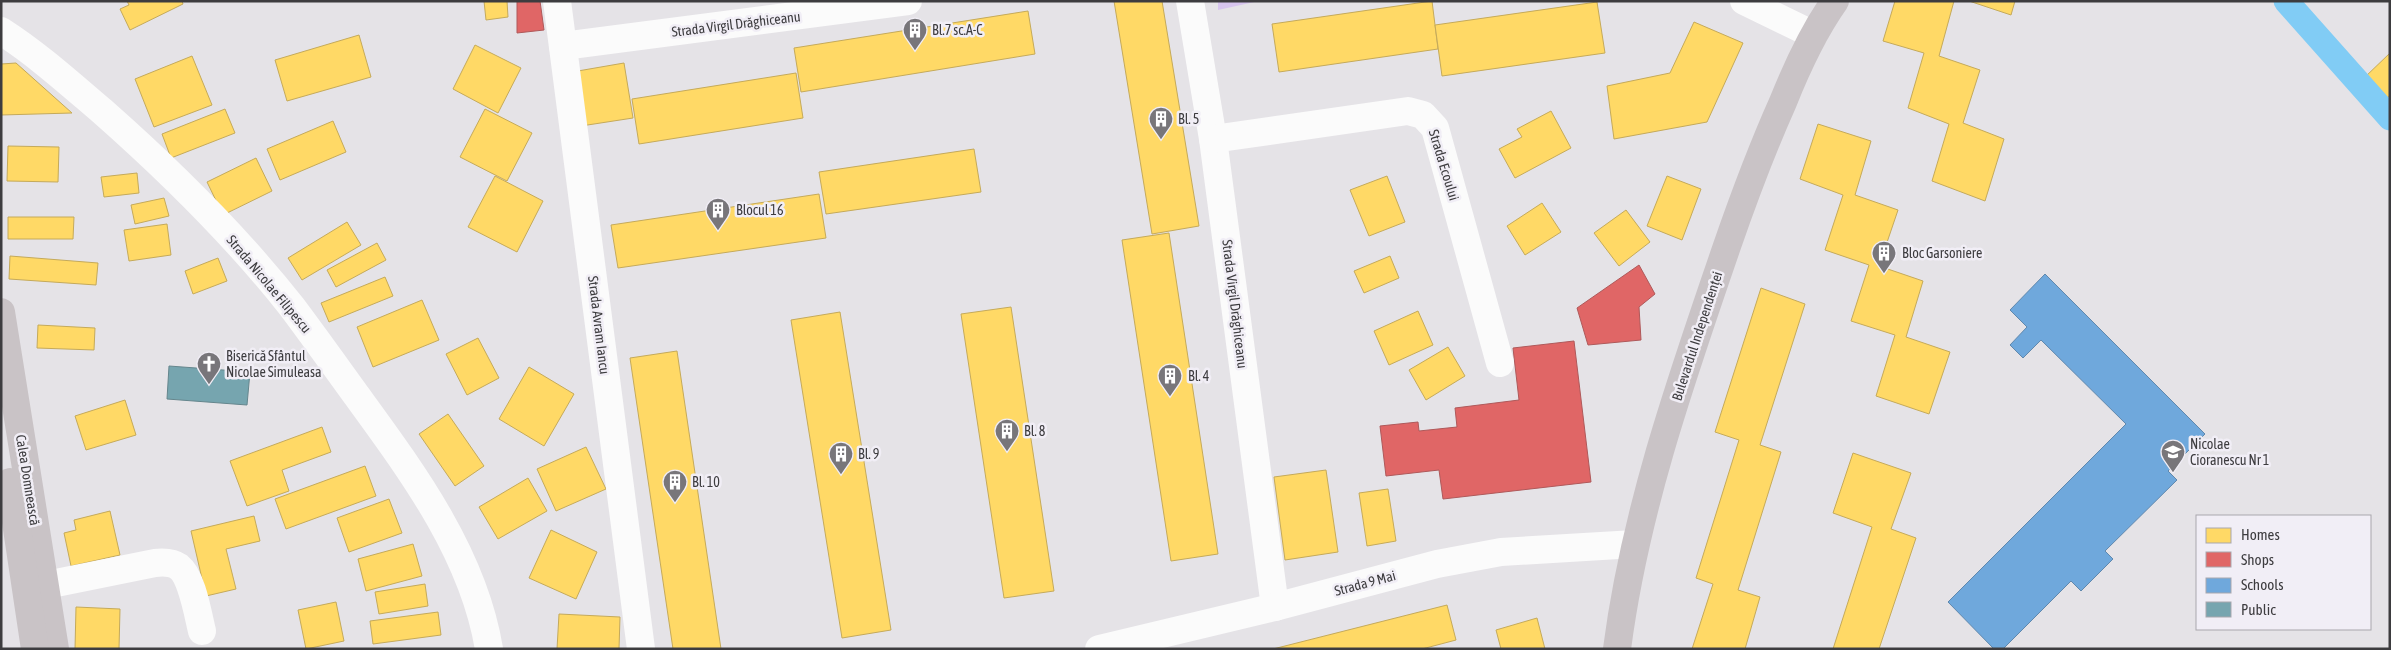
<svg xmlns="http://www.w3.org/2000/svg" width="2391" height="650" font-family="'Asap Condensed',sans-serif">
	<style>
		.green { fill: #d7c5ee }
		.homes { fill: #ffd966; stroke: #c5aa5a }
		.shops { fill: #e06666; stroke: #af595a }
		.schools { fill: #6fa8dc; stroke: #6088ad }
		.public { fill: #76a5af; stroke: #65868d }
		.lines { fill: none; stroke-linecap: round; stroke-linejoin: round }
		.canal { stroke: #81ccf5; stroke-width: 25 }
		.minor { stroke: #fbfbfb; stroke-width: 28 }
		.major { stroke: #c9c3c6; stroke-width: 28 }
		.labels { text-anchor: middle; stroke-width: 5; stroke-linejoin: round; paint-order: stroke }
		.street-label { font-size: 14px; fill: #3d3c3f; stroke: #f1eef6 }
		.poi-label { font-size: 14px; fill: #3d3c3f; stroke: #f1eef6; text-anchor: start }
	</style>
	<rect width="100%" height="100%" fill="#e5e3e7"/>
	<path class="green" d="M 1218,1 L 1259,1 L 1218,10 Z"/>
	<g class="homes">
		<path d="M 127,1 L 182,1 L 183,4 L 130,30 L 120,9 L 129,5 Z"/>
		<path d="M 484,1 L 507,1 L 508,17 L 486,20 Z"/>
		<path d="M 1114,1 L 1162,1 L 1199,226 L 1152,234 Z"/>
		<path d="M 1432,1 L 1438,49 L 1279,72 L 1272,24 Z"/>
		<path d="M 1895,1 L 1954,1 L 1939,56 L 1980,70 L 1963,123 L 2004,139 L 1985,201 L 1932,181 L 1949,124 L 1908,108 L 1924,53 L 1883,41 Z"/>
		<path d="M 1969,1 L 2015,1 L 2011,15 Z"/>
		<path d="M 1597,2 L 1605,53 L 1442,76 L 1435,25 Z"/>
		<path d="M 1028,11 L 1035,54 L 801,92 L 794,48 Z"/>
		<path d="M 1694,22 L 1743,43 L 1707,122 L 1614,139 L 1607,86 L 1670,73 Z"/>
		<path d="M 359,35 L 371,77 L 287,101 L 275,60 Z"/>
		<path d="M 475,45 L 521,68 L 498,113 L 453,89 Z"/>
		<path d="M 2390,53 L 2390,96 L 2385,99 L 2364,78 Z"/>
		<path d="M 192,56 L 212,105 L 154,127 L 135,79 Z"/>
		<path d="M 16,63 L 72,113 L 1,115 L 1,64 Z"/>
		<path d="M 624,63 L 633,118 L 581,126 L 572,72 Z"/>
		<path d="M 796,73 L 803,118 L 639,144 L 632,99 Z"/>
		<path d="M 225,109 L 235,133 L 171,158 L 162,134 Z"/>
		<path d="M 485,109 L 532,133 L 507,181 L 460,157 Z"/>
		<path d="M 1551,111 L 1571,148 L 1515,178 L 1499,149 L 1522,137 L 1517,129 Z"/>
		<path d="M 333,121 L 346,152 L 280,180 L 267,149 Z"/>
		<path d="M 1818,124 L 1871,141 L 1855,195 L 1898,210 L 1879,266 L 1923,281 L 1906,337 L 1950,352 L 1929,414 L 1876,396 L 1895,335 L 1851,321 L 1869,265 L 1825,250 L 1843,195 L 1800,179 Z"/>
		<path d="M 8,146 L 59,147 L 58,182 L 7,181 Z"/>
		<path d="M 974,149 L 981,192 L 826,214 L 819,172 Z"/>
		<path d="M 256,158 L 272,191 L 223,215 L 207,182 Z"/>
		<path d="M 137,173 L 139,193 L 104,197 L 101,177 Z"/>
		<path d="M 495,176 L 543,201 L 517,252 L 468,227 Z"/>
		<path d="M 1387,176 L 1405,222 L 1369,236 L 1350,190 Z"/>
		<path d="M 1667,176 L 1701,189 L 1682,240 L 1647,226 Z"/>
		<path d="M 819,194 L 826,238 L 618,268 L 611,225 Z"/>
		<path d="M 164,198 L 169,216 L 135,224 L 131,205 Z"/>
		<path d="M 1542,203 L 1561,232 L 1525,255 L 1507,226 Z"/>
		<path d="M 1626,210 L 1650,242 L 1619,266 L 1594,233 Z"/>
		<path d="M 8,217 L 74,217 L 73,239 L 8,239 Z"/>
		<path d="M 347,222 L 361,245 L 302,280 L 288,258 Z"/>
		<path d="M 167,224 L 171,255 L 129,261 L 124,230 Z"/>
		<path d="M 1169,233 L 1218,554 L 1171,561 L 1122,240 Z"/>
		<path d="M 377,243 L 386,260 L 336,287 L 327,270 Z"/>
		<path d="M 10,256 L 98,263 L 96,285 L 9,279 Z"/>
		<path d="M 1390,256 L 1399,278 L 1364,293 L 1354,271 Z"/>
		<path d="M 218,258 L 227,281 L 193,294 L 185,271 Z"/>
		<path d="M 385,277 L 393,296 L 329,322 L 321,303 Z"/>
		<path d="M 1761,288 L 1805,304 L 1760,445 L 1781,452 L 1738,590 L 1760,597 L 1745,649 L 1692,649 L 1713,584 L 1696,578 L 1739,440 L 1715,432 Z"/>
		<path d="M 422,300 L 439,340 L 373,367 L 357,327 Z"/>
		<path d="M 1011,307 L 1054,591 L 1004,598 L 961,314 Z"/>
		<path d="M 1418,311 L 1433,345 L 1389,365 L 1374,331 Z"/>
		<path d="M 840,312 L 891,630 L 842,638 L 791,320 Z"/>
		<path d="M 38,325 L 95,328 L 94,350 L 37,348 Z"/>
		<path d="M 478,338 L 499,378 L 467,395 L 446,354 Z"/>
		<path d="M 1448,347 L 1465,376 L 1426,400 L 1409,370 Z"/>
		<path d="M 677,351 L 721,649 L 673,649 L 630,358 Z"/>
		<path d="M 529,367 L 574,394 L 544,446 L 499,419 Z"/>
		<path d="M 125,400 L 136,435 L 86,450 L 75,416 Z"/>
		<path d="M 448,414 L 484,466 L 455,486 L 419,434 Z"/>
		<path d="M 322,427 L 331,452 L 282,470 L 289,491 L 247,506 L 230,461 Z"/>
		<path d="M 586,447 L 606,489 L 556,511 L 537,469 Z"/>
		<path d="M 1853,453 L 1911,473 L 1891,529 L 1916,538 L 1879,649 L 1833,649 L 1872,527 L 1833,513 Z"/>
		<path d="M 365,466 L 376,496 L 286,529 L 275,499 Z"/>
		<path d="M 1326,470 L 1338,552 L 1285,560 L 1274,477 Z"/>
		<path d="M 528,478 L 547,511 L 498,539 L 479,507 Z"/>
		<path d="M 1388,489 L 1396,541 L 1367,546 L 1359,493 Z"/>
		<path d="M 389,499 L 402,533 L 349,552 L 337,518 Z"/>
		<path d="M 110,511 L 120,555 L 71,566 L 64,533 L 76,530 L 74,520 Z"/>
		<path d="M 254,516 L 260,541 L 226,549 L 236,589 L 206,596 L 191,531 Z"/>
		<path d="M 551,530 L 597,552 L 576,599 L 529,578 Z"/>
		<path d="M 413,544 L 422,576 L 366,591 L 358,559 Z"/>
		<path d="M 425,584 L 428,606 L 379,614 L 375,592 Z"/>
		<path d="M 336,602 L 344,641 L 306,649 L 298,610 Z"/>
		<path d="M 1447,605 L 1456,640 L 1422,649 L 1273,649 Z"/>
		<path d="M 76,607 L 120,609 L 119,649 L 75,649 Z"/>
		<path d="M 438,612 L 441,635 L 373,644 L 370,621 Z"/>
		<path d="M 559,614 L 620,617 L 619,649 L 557,649 Z"/>
		<path d="M 1537,618 L 1545,649 L 1501,649 L 1496,630 Z"/>
	</g>
	<g class="shops">
		<path d="M 517,1 L 540,1 L 544,30 L 517,33 Z"/>
		<path d="M 1639,265 L 1655,294 L 1639,307 L 1641,340 L 1588,345 L 1577,308 Z"/>
		<path d="M 1574,341 L 1591,482 L 1443,499 L 1439,470 L 1386,476 L 1380,426 L 1418,422 L 1419,431 L 1457,427 L 1455,408 L 1519,400 L 1513,348 Z"/>
	</g>
	<path class="schools" d="M 2045,274 L 2205,434 L 2168,471 L 2177,480 L 2105,551 L 2113,559 L 2081,591 L 2071,581 L 2003,649 L 1994,649 L 1948,602 L 2126,424 L 2041,340 L 2023,358 L 2010,345 L 2027,327 L 2010,310 Z"/>
	<path class="public" d="M 169,366 L 250,372 L 247,405 L 167,399 Z"/>
	<g class="lines">
		<path class="canal" d="M 2286,1 L 2390,118"/>
		<g class="minor">
			<path d="M 557,1 L 641,649"/>
			<path d="M 1190,1 L 1213,139 L 1275,607"/>
			<path d="M 1744,1 L 1814,35"/>
			<path d="M 1,31 C 37,54 69,83 102,111 C 170,171 236,236 292,307 C 313,335 333,363 354,392 C 410,469 473,552 489,649"/>
			<path d="M 563,46 L 908,1"/>
			<path d="M 1213,139 L 1408,111 L 1423,115 L 1435,128 L 1500,363"/>
			<path d="M 46,585 L 155,563 C 164,562 172,562 179,567 C 192,577 198,615 202,631"/>
			<path d="M 1099,649 L 1275,607 L 1437,564 L 1501,552 L 1635,544"/>
		</g>
		<g class="major">
			<path d="M 1,312 L 55,649"/>
			<path d="M 10,482 L 35,649"/>
			<path d="M 1617,649 C 1635,510 1682,377 1727,246 C 1744,197 1762,149 1783,102 C 1797,67 1813,32 1835,1"/>
		</g>
	</g>
	<defs>
		<symbol id="building-pin" viewBox="-11 -11 22 30"><path d="M0 17L-7.5 6A9.5 9.5 0 1 1 7.5 6Z" fill="#78767a" stroke="#f1eef6"/><path d="M-4-6H4V6H1V3H-1V6H-4ZM-2.5-4.3h1.7v1.8h-1.7ZM.8-4.3h1.7v1.8H.8ZM-2.5-1h1.7V.8h-1.7ZM.8-1h1.7V.8H.8Z" fill="#fff"/></symbol>
		<symbol id="church-pin" viewBox="-11 -11 22 30"><path d="M0 17L-7.5 6A9.5 9.5 0 1 1 7.5 6Z" fill="#78767a" stroke="#f1eef6"/><path d="M-1.2-6h2.4v3.5h3.3v2.4h-3.3V6h-2.4V-.1h-3.3v-2.4h3.3Z" fill="#fff"/></symbol>
		<symbol id="school-pin" viewBox="-11 -11 22 30"><path d="M0 17L-7.5 6A9.5 9.5 0 1 1 7.5 6Z" fill="#78767a" stroke="#f1eef6"/><path d="M0-5L7-2L0 1L-7-2ZM-4 1L0 2.5L4 1V4Q0 6-4 4Z" fill="#fff"/></symbol>
	</defs>
	<g fill-rule="evenodd">
		<use href="#building-pin" x="901" y="16" width="28" height="38"/>
		<use href="#building-pin" x="1147" y="105" width="28" height="38"/>
		<use href="#building-pin" x="704" y="196" width="28" height="38"/>
		<use href="#building-pin" x="1870" y="239" width="28" height="38"/>
		<use href="#church-pin" x="195" y="350" width="28" height="38"/>
		<use href="#building-pin" x="1156" y="362" width="28" height="38"/>
		<use href="#building-pin" x="993" y="417" width="28" height="38"/>
		<use href="#school-pin" x="2159" y="438" width="28" height="38"/>
		<use href="#building-pin" x="827" y="440" width="28" height="38"/>
		<use href="#building-pin" x="661" y="468" width="28" height="38"/>
	</g>
	<g class="labels">
		<g class="street-label">
			<text transform="translate(736 24) rotate(-7)" y="5">Strada Virgil Drăghiceanu</text>
			<text transform="translate(1444 165) rotate(73)" y="5">Strada Ecoului</text>
			<text transform="translate(269 284) rotate(50)" y="5">Strada Nicolae Filipescu</text>
			<text transform="translate(1235 304) rotate(83)" y="5">Strada Virgil Drăghiceanu</text>
			<text transform="translate(599 325) rotate(83)" y="5">Strada Avram Iancu</text>
			<text transform="translate(1697 336) rotate(-72)" y="5">Bulevardul Independenței</text>
			<text transform="translate(28 480) rotate(81)" y="5">Calea Domnească</text>
			<text transform="translate(1365 583) rotate(-15)" y="5">Strada 9 Mai</text>
		</g>
		<g class="poi-label">
			<text x="932" y="35">Bl.7 sc.A-C</text>
			<text x="1178" y="124">Bl. 5</text>
			<text x="736" y="215">Blocul 16</text>
			<text x="1902" y="258">Bloc Garsoniere</text>
			<text x="226" y="361">Biserică Sfântul<tspan x="226" dy="16">Nicolae Simuleasa</tspan></text>
			<text x="1188" y="381">Bl. 4</text>
			<text x="1024" y="436">Bl. 8</text>
			<text x="2190" y="449">Nicolae<tspan x="2190" dy="16">Cioranescu Nr 1</tspan></text>
			<text x="858" y="459">Bl. 9</text>
			<text x="692" y="487">Bl. 10</text>
		</g>
	</g>
	<rect width="2391" height="650" fill="none" stroke="#3d3c3f" stroke-width="5"/>
	<rect x="2196" y="515" width="175" height="115" fill="#f1eef6" stroke="#a9a7ad"/>
	<rect x="2206" y="528" width="25" height="15" fill="#ffd966" stroke="#a9a7ad"/>
	<text x="2241" y="540" font-size="15" fill="#3d3c3f">Homes</text>
	<rect x="2206" y="552" width="25" height="15" fill="#e06666" stroke="#a9a7ad"/>
	<text x="2241" y="565" font-size="15" fill="#3d3c3f">Shops</text>
	<rect x="2206" y="578" width="25" height="15" fill="#6fa8dc" stroke="#a9a7ad"/>
	<text x="2241" y="590" font-size="15" fill="#3d3c3f">Schools</text>
	<rect x="2206" y="602" width="25" height="15" fill="#76a5af" stroke="#a9a7ad"/>
	<text x="2241" y="615" font-size="15" fill="#3d3c3f">Public</text>
</svg>
